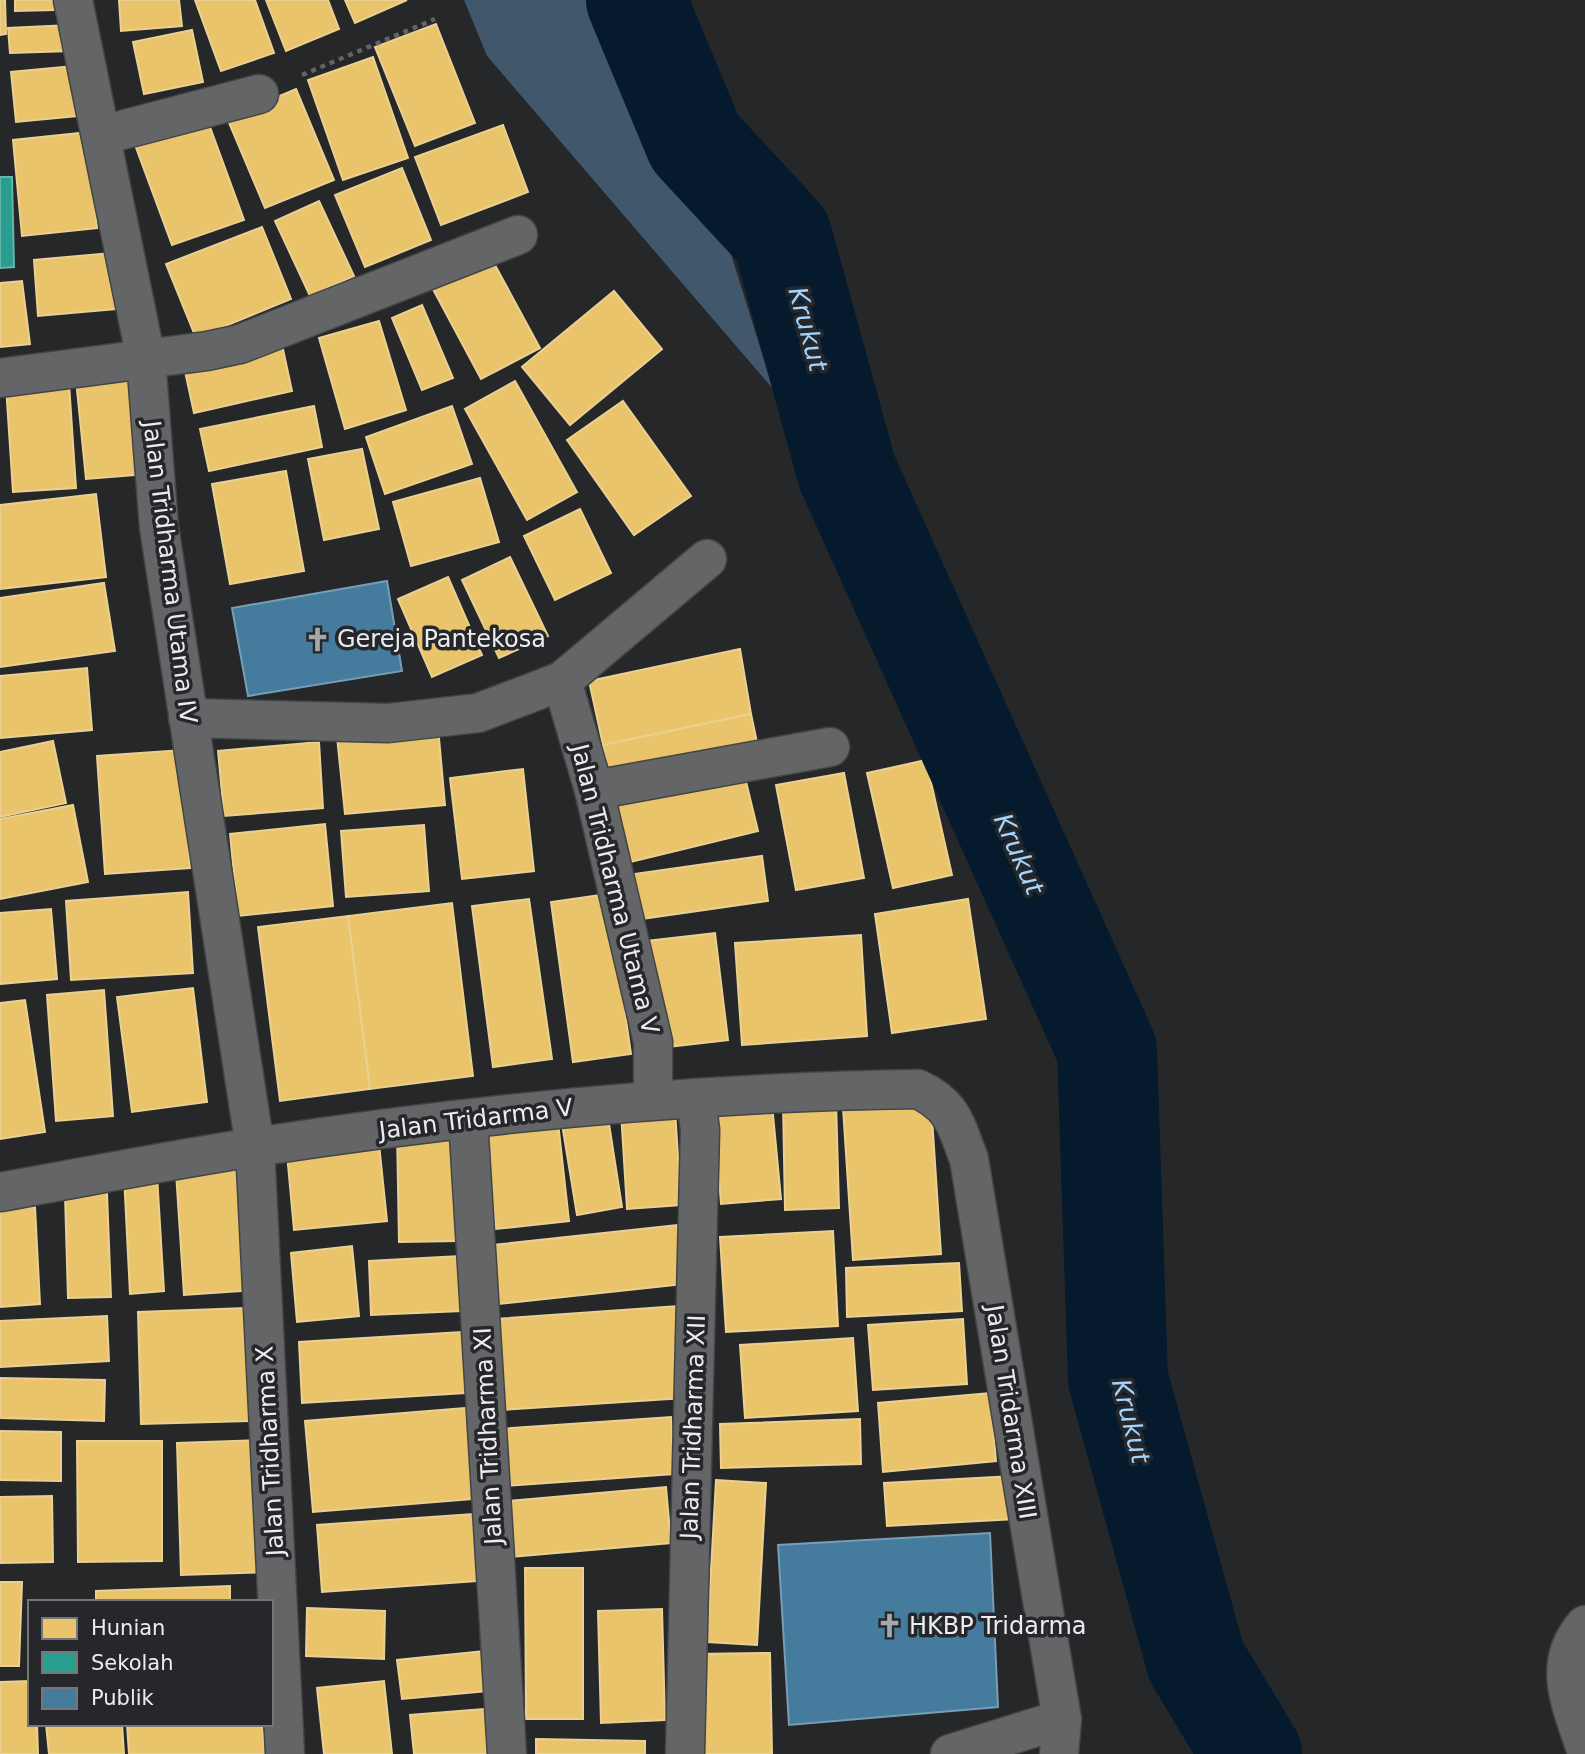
<svg xmlns="http://www.w3.org/2000/svg" width="1585" height="1754" font-family="'DejaVu Sans',sans-serif">
	<style>
		.forest { fill: #41576c }
		.homes { fill: #e9c46a; stroke: #ead092; stroke-width: 2 }
		.schools { fill: #2a9d8f; stroke: #64b5ac; stroke-width: 2 }
		.public { fill: #457b9d; stroke: #779db5; stroke-width: 2 }
		.lines { fill: none; stroke-linecap: round; stroke-linejoin: round }
		.river { stroke: #051a2d; stroke-width: 100 }
		.street-casing { stroke: #434446; stroke-width: 41 }
		.path { stroke: #636364; stroke-width: 4.5; stroke-dasharray: 5 5; stroke-linecap: butt }
		.street { stroke: #646566; stroke-width: 38 }
		.labels { text-anchor: middle; stroke-width: 7; stroke-linejoin: round; paint-order: stroke }
		.street-label { font-size: 24px; fill: #ebecee; stroke: #25272a }
		.poi-label { font-size: 24px; fill: #ebecee; stroke: #25272a; text-anchor: start }
		.water-label { font-size: 26px; font-style: italic; fill: #a3d4ff; stroke: #25272a }
	</style>
	<rect width="100%" height="100%" fill="#262729"/>
	<path class="forest" d="M 464,0 L 652,0 L 773,389 L 487,56 Z"/>
	<g class="homes">
		<path d="M 0,0 L 5,0 L 6,34 L 0,35 Z"/>
		<path d="M 15,0 L 55,0 L 55,10 L 15,11 Z"/>
		<path d="M 119,0 L 179,0 L 182,26 L 121,31 Z"/>
		<path d="M 195,0 L 255,0 L 274,53 L 221,71 Z"/>
		<path d="M 266,0 L 328,0 L 339,29 L 286,51 Z"/>
		<path d="M 345,0 L 407,0 L 355,23 Z"/>
		<path d="M 436,24 L 475,123 L 415,146 L 375,47 Z"/>
		<path d="M 69,25 L 71,51 L 10,53 L 8,28 Z"/>
		<path d="M 192,30 L 203,82 L 144,94 L 133,42 Z"/>
		<path d="M 373,57 L 408,158 L 343,180 L 308,80 Z"/>
		<path d="M 73,66 L 77,116 L 16,122 L 11,72 Z"/>
		<path d="M 296,89 L 334,180 L 265,208 L 227,118 Z"/>
		<path d="M 206,116 L 244,220 L 172,245 L 134,142 Z"/>
		<path d="M 503,125 L 528,192 L 441,225 L 415,157 Z"/>
		<path d="M 88,132 L 97,228 L 22,236 L 13,140 Z"/>
		<path d="M 402,168 L 431,240 L 365,267 L 335,195 Z"/>
		<path d="M 319,201 L 354,276 L 310,296 L 275,221 Z"/>
		<path d="M 262,227 L 291,299 L 196,338 L 166,264 Z"/>
		<path d="M 111,253 L 116,309 L 38,316 L 34,260 Z"/>
		<path d="M 489,254 L 540,348 L 481,379 L 427,278 Z"/>
		<path d="M 22,281 L 30,344 L 0,347 L 0,283 Z"/>
		<path d="M 614,291 L 662,349 L 570,425 L 522,367 Z"/>
		<path d="M 422,305 L 453,378 L 422,390 L 392,318 Z"/>
		<path d="M 379,321 L 406,410 L 345,429 L 319,338 Z"/>
		<path d="M 281,340 L 292,391 L 194,413 L 183,362 Z"/>
		<path d="M 137,374 L 147,474 L 86,479 L 76,380 Z"/>
		<path d="M 515,381 L 577,492 L 527,520 L 465,409 Z"/>
		<path d="M 69,383 L 76,488 L 13,492 L 6,386 Z"/>
		<path d="M 623,401 L 691,496 L 634,535 L 567,440 Z"/>
		<path d="M 314,406 L 322,447 L 209,471 L 200,429 Z"/>
		<path d="M 452,406 L 472,464 L 385,494 L 366,437 Z"/>
		<path d="M 362,449 L 379,529 L 324,540 L 308,459 Z"/>
		<path d="M 286,471 L 304,571 L 230,584 L 212,484 Z"/>
		<path d="M 480,478 L 499,542 L 411,566 L 393,502 Z"/>
		<path d="M 96,494 L 106,577 L 0,589 L 0,505 Z"/>
		<path d="M 580,509 L 611,573 L 555,600 L 524,536 Z"/>
		<path d="M 510,557 L 548,636 L 499,658 L 462,580 Z"/>
		<path d="M 448,577 L 482,655 L 432,677 L 398,599 Z"/>
		<path d="M 104,583 L 115,651 L 0,667 L 0,598 Z"/>
		<path d="M 740,649 L 751,714 L 603,745 L 589,681 Z"/>
		<path d="M 87,668 L 92,730 L 0,738 L 0,676 Z"/>
		<path d="M 751,714 L 759,752 L 611,782 L 603,745 Z"/>
		<path d="M 438,727 L 445,805 L 345,814 L 337,737 Z"/>
		<path d="M 53,741 L 66,803 L 0,817 L 0,752 Z"/>
		<path d="M 319,742 L 323,808 L 224,816 L 218,751 Z"/>
		<path d="M 183,750 L 190,868 L 105,874 L 97,756 Z"/>
		<path d="M 926,760 L 952,875 L 893,888 L 867,773 Z"/>
		<path d="M 742,765 L 758,831 L 622,864 L 605,798 Z"/>
		<path d="M 523,769 L 534,871 L 462,879 L 450,778 Z"/>
		<path d="M 844,773 L 864,878 L 796,890 L 776,785 Z"/>
		<path d="M 73,805 L 88,882 L 0,899 L 0,819 Z"/>
		<path d="M 325,824 L 333,906 L 238,916 L 230,834 Z"/>
		<path d="M 424,825 L 429,891 L 346,897 L 341,831 Z"/>
		<path d="M 762,856 L 768,901 L 641,919 L 634,874 Z"/>
		<path d="M 188,892 L 193,973 L 71,980 L 66,901 Z"/>
		<path d="M 608,894 L 631,1054 L 573,1062 L 551,902 Z"/>
		<path d="M 529,899 L 552,1059 L 493,1067 L 472,906 Z"/>
		<path d="M 968,899 L 986,1019 L 892,1033 L 875,914 Z"/>
		<path d="M 452,903 L 473,1076 L 370,1089 L 348,916 Z"/>
		<path d="M 51,909 L 57,979 L 0,984 L 0,913 Z"/>
		<path d="M 348,916 L 370,1089 L 280,1101 L 258,927 Z"/>
		<path d="M 715,933 L 728,1040 L 660,1048 L 647,941 Z"/>
		<path d="M 861,935 L 867,1036 L 742,1045 L 735,943 Z"/>
		<path d="M 193,988 L 207,1102 L 132,1112 L 117,997 Z"/>
		<path d="M 104,990 L 113,1116 L 56,1121 L 47,995 Z"/>
		<path d="M 25,1000 L 45,1132 L 0,1139 L 0,1003 Z"/>
		<path d="M 836,1101 L 839,1208 L 785,1210 L 783,1103 Z"/>
		<path d="M 931,1102 L 941,1254 L 853,1260 L 843,1108 Z"/>
		<path d="M 772,1104 L 781,1199 L 721,1204 L 714,1109 Z"/>
		<path d="M 675,1109 L 681,1205 L 627,1209 L 621,1112 Z"/>
		<path d="M 607,1111 L 622,1207 L 577,1215 L 561,1118 Z"/>
		<path d="M 557,1113 L 569,1221 L 496,1229 L 484,1121 Z"/>
		<path d="M 459,1129 L 460,1241 L 399,1242 L 397,1130 Z"/>
		<path d="M 378,1134 L 387,1221 L 294,1230 L 286,1143 Z"/>
		<path d="M 249,1168 L 257,1290 L 184,1295 L 176,1172 Z"/>
		<path d="M 157,1175 L 164,1291 L 130,1294 L 124,1176 Z"/>
		<path d="M 107,1193 L 111,1297 L 68,1298 L 65,1195 Z"/>
		<path d="M 35,1207 L 40,1304 L 0,1307 L 0,1209 Z"/>
		<path d="M 677,1225 L 683,1284 L 499,1304 L 493,1245 Z"/>
		<path d="M 833,1231 L 838,1326 L 726,1332 L 720,1237 Z"/>
		<path d="M 352,1246 L 359,1316 L 297,1322 L 291,1253 Z"/>
		<path d="M 460,1256 L 462,1311 L 371,1315 L 369,1261 Z"/>
		<path d="M 959,1263 L 962,1311 L 847,1317 L 846,1268 Z"/>
		<path d="M 678,1306 L 684,1398 L 501,1410 L 495,1319 Z"/>
		<path d="M 246,1308 L 249,1421 L 141,1424 L 138,1312 Z"/>
		<path d="M 107,1316 L 109,1361 L 0,1367 L 0,1321 Z"/>
		<path d="M 963,1319 L 967,1384 L 873,1390 L 868,1325 Z"/>
		<path d="M 478,1331 L 482,1392 L 302,1403 L 299,1342 Z"/>
		<path d="M 853,1338 L 858,1411 L 745,1418 L 740,1345 Z"/>
		<path d="M 0,1378 L 105,1380 L 104,1421 L 0,1418 Z"/>
		<path d="M 990,1393 L 996,1461 L 883,1472 L 878,1403 Z"/>
		<path d="M 477,1407 L 484,1498 L 313,1512 L 305,1421 Z"/>
		<path d="M 671,1417 L 674,1474 L 503,1486 L 499,1429 Z"/>
		<path d="M 860,1419 L 861,1464 L 721,1468 L 720,1424 Z"/>
		<path d="M 0,1431 L 61,1432 L 61,1481 L 0,1480 Z"/>
		<path d="M 265,1440 L 269,1572 L 181,1575 L 177,1443 Z"/>
		<path d="M 77,1441 L 162,1441 L 162,1561 L 78,1562 Z"/>
		<path d="M 1013,1476 L 1016,1519 L 887,1526 L 884,1483 Z"/>
		<path d="M 716,1480 L 766,1483 L 757,1645 L 707,1642 Z"/>
		<path d="M 666,1487 L 671,1543 L 511,1557 L 507,1501 Z"/>
		<path d="M 52,1496 L 53,1562 L 0,1563 L 0,1497 Z"/>
		<path d="M 473,1514 L 477,1581 L 322,1592 L 317,1525 Z"/>
		<path d="M 525,1568 L 583,1568 L 583,1719 L 526,1719 Z"/>
		<path d="M 0,1582 L 22,1582 L 19,1666 L 0,1666 Z"/>
		<path d="M 230,1586 L 230,1602 L 96,1602 L 96,1591 Z"/>
		<path d="M 307,1608 L 385,1611 L 384,1659 L 306,1656 Z"/>
		<path d="M 662,1609 L 665,1720 L 601,1723 L 598,1611 Z"/>
		<path d="M 494,1650 L 498,1690 L 402,1699 L 397,1660 Z"/>
		<path d="M 770,1653 L 772,1754 L 694,1754 L 692,1654 Z"/>
		<path d="M 30,1681 L 30,1724 L 37,1724 L 38,1754 L 0,1754 L 0,1682 Z"/>
		<path d="M 384,1681 L 392,1754 L 324,1754 L 317,1688 Z"/>
		<path d="M 496,1708 L 500,1754 L 414,1754 L 410,1715 Z"/>
		<path d="M 46,1724 L 122,1724 L 124,1754 L 49,1754 Z"/>
		<path d="M 127,1724 L 262,1724 L 265,1754 L 129,1754 Z"/>
		<path d="M 536,1739 L 645,1741 L 645,1754 L 536,1754 Z"/>
	</g>
	<path class="schools" d="M 0,177 L 12,177 L 14,267 L 0,268 Z"/>
	<g class="public">
		<path d="M 387,581 L 402,671 L 248,696 L 232,608 Z"/>
		<path d="M 990,1533 L 998,1707 L 789,1725 L 778,1545 Z"/>
	</g>
	<g class="lines">
		<path class="river" d="M 636,0 L 695,142 L 782,236 L 847,472 L 1107,1050 L 1118,1379 L 1196,1661 L 1252,1754"/>
		<defs>
			<g id="street">
				<path d="M 73,0 L 146,359 L 159,527 L 255,1147 L 285,1754"/>
				<path d="M 103,135 L 259,94"/>
				<path d="M 0,378 L 207,351 L 240,344 L 518,235"/>
				<path d="M 562,681 L 594,790 L 653,1042 L 653,1100"/>
				<path d="M 188,718 L 389,723 L 478,713 L 562,681 L 707,559"/>
				<path d="M 594,790 L 830,747"/>
				<path d="M 468,1119 L 507,1754"/>
				<path d="M 0,1192 C 85,1177 170,1160 255,1147 C 475,1113 696,1092 918,1089 C 954,1106 955,1124 969,1159 L 1056,1684 L 1062,1719 L 1059,1754"/>
				<path d="M 1585,1625 C 1551,1664 1571,1704 1585,1747"/>
				<path d="M 685,1754 L 700,1130 L 696,1100"/>
				<path d="M 950,1754 L 1062,1719"/>
			</g>
		</defs>
		<use href="#street" class="street-casing"/>
		<path class="path" d="M 302,75 L 435,19"/>
		<use href="#street" class="street"/>
	</g>
	<defs>
		<symbol id="church-bare" viewBox="-9 -9 18 18"><path d="M-1.2-6h2.4v3.5h3.3v2.4h-3.3V6h-2.4V-.1h-3.3v-2.4h3.3Z" fill="#a6a7a9" stroke="#25272a" stroke-width="2.5" paint-order="stroke"/></symbol>
	</defs>
	<g fill-rule="evenodd">
		<use href="#church-bare" x="300" y="622" width="35" height="35"/>
		<use href="#church-bare" x="872" y="1608" width="35" height="35"/>
	</g>
	<g class="labels">
		<g class="street-label">
			<text transform="translate(170 572) rotate(83)" y="8">Jalan Tridharma Utama IV</text>
			<text transform="translate(615 889) rotate(76)" y="8">Jalan Tridharma Utama V</text>
			<text transform="translate(476 1119) rotate(-7)" y="8">Jalan Tridarma V</text>
			<text transform="translate(1011 1412) rotate(81)" y="8">Jalan Tridarma XIII</text>
			<text transform="translate(693 1427) rotate(-88)" y="8">Jalan Tridharma XII</text>
			<text transform="translate(488 1436) rotate(-93)" y="8">Jalan Tridharma XI</text>
			<text transform="translate(270 1451) rotate(-93)" y="8">Jalan Tridharma X</text>
		</g>
		<g class="poi-label">
			<text x="337" y="647">Gereja Pantekosa</text>
			<text x="909" y="1634">HKBP Tridarma</text>
		</g>
		<g class="water-label">
			<text transform="translate(808 329) rotate(75)" y="9">Krukut</text>
			<text transform="translate(1019 854) rotate(66)" y="9">Krukut</text>
			<text transform="translate(1131 1421) rotate(76)" y="9">Krukut</text>
		</g>
	</g>
	<rect x="28" y="1600" width="245" height="126" fill="#25272a" stroke="#747678" stroke-width="2"/>
	<rect x="42" y="1618" width="35" height="21" fill="#e9c46a" stroke="#747678" stroke-width="2"/>
	<text x="91" y="1635" font-size="21" fill="#ebecee">Hunian</text>
	<rect x="42" y="1652" width="35" height="21" fill="#2a9d8f" stroke="#747678" stroke-width="2"/>
	<text x="91" y="1670" font-size="21" fill="#ebecee">Sekolah</text>
	<rect x="42" y="1688" width="35" height="21" fill="#457b9d" stroke="#747678" stroke-width="2"/>
	<text x="91" y="1705" font-size="21" fill="#ebecee">Publik</text>
</svg>
